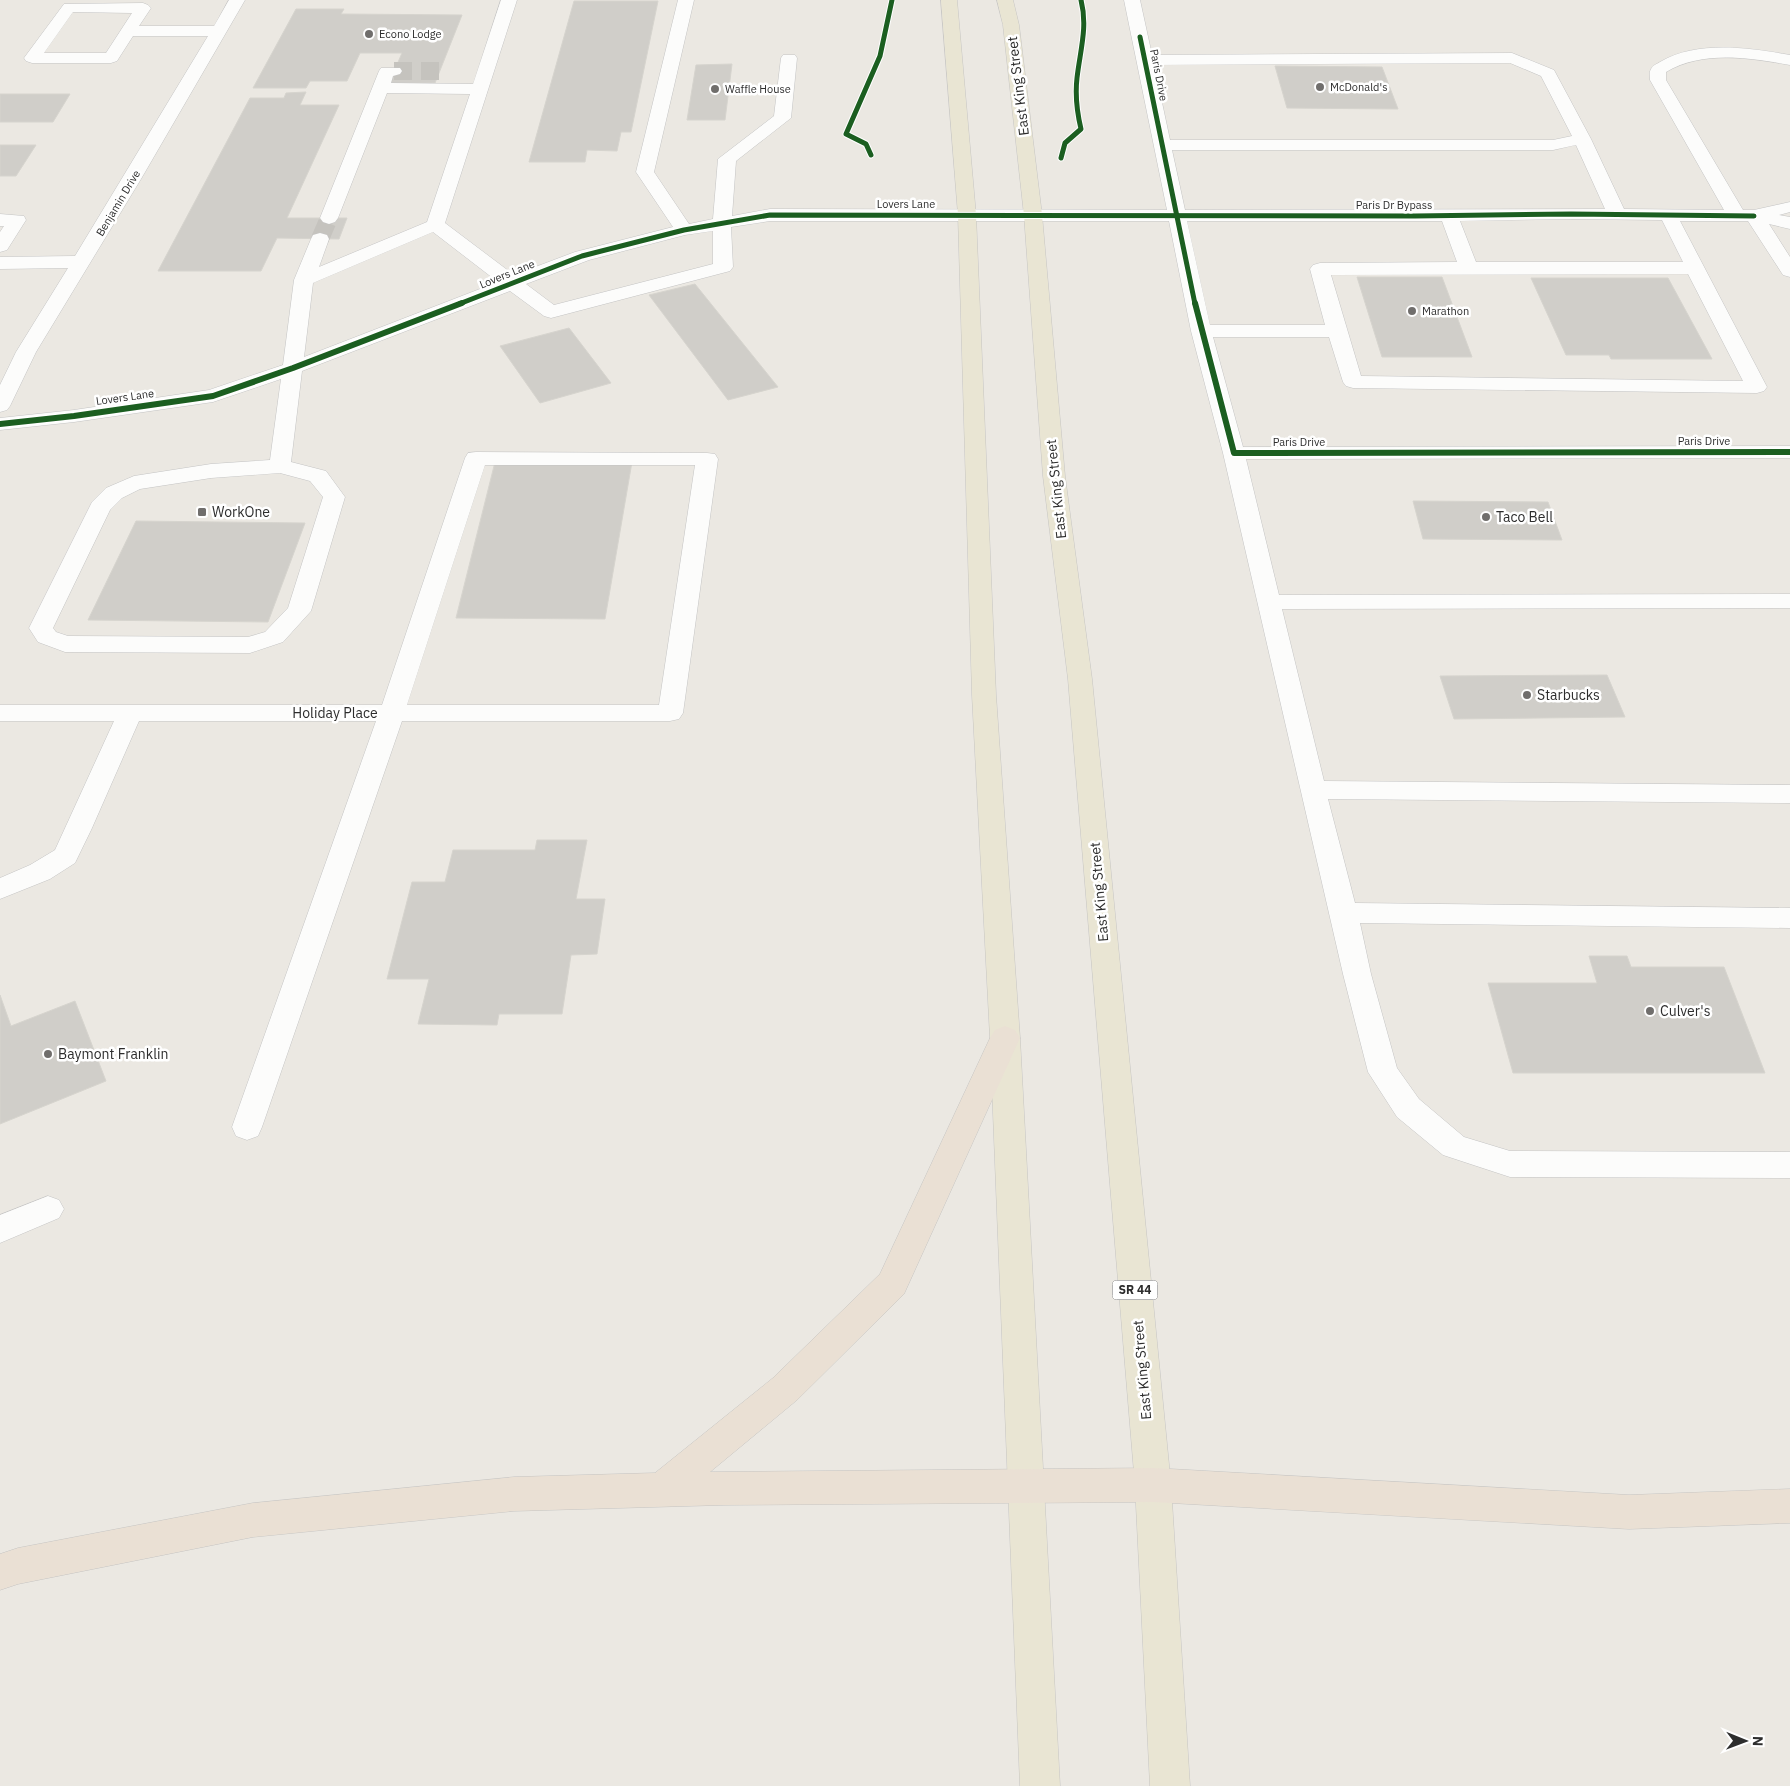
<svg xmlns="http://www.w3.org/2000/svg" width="1790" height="1786" font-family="'IBM Plex Sans',sans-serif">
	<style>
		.building { fill: #d0cec9; stroke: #d6d4ce }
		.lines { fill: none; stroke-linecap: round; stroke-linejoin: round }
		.minor-tunnel { stroke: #c5c3be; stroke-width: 18; stroke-dasharray: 18 9; stroke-linecap: butt }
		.minor-casing { stroke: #c4c4c4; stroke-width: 1 }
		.major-casing { stroke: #c6c5c3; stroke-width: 1 }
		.highway-casing { stroke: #c6c5c3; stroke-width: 1 }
		.minor { fill: #fcfcfb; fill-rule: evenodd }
		.major { fill: #e9e5d3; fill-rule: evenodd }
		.highway { fill: #eae0d4; fill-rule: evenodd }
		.cycleway-far1-casing { stroke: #fff; stroke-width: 7 }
		.cycleway-casing { stroke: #fff; stroke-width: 9 }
		.cycleway-far1 { stroke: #1b5e20; stroke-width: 5 }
		.cycleway { stroke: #1b5e20; stroke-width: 6 }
		.poi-dot { fill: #706e6c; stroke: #fff; stroke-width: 2 }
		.labels { text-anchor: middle; stroke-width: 5; stroke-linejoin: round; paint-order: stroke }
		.far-poi-label { font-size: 11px; fill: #2d2d2d; stroke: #fff; text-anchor: start }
		.far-street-label { font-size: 11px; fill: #2d2d2d; stroke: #fff }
		.shield { fill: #fff; stroke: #6c6c6c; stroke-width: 1 }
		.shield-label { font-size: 12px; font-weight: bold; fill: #2d2d2d }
		.street-label { font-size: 14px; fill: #2d2d2d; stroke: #fff }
		.poi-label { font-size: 14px; fill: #2d2d2d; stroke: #fff; text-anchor: start }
	</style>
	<rect width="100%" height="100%" fill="#ebe8e2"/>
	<g class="building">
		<path d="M 574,1 L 658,1 L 631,132 L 621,132 L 617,151 L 587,150 L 585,162 L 529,162 Z"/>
		<path d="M 296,9 L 344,9 L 341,14 L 462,15 L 435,83 L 389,83 L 402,53 L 360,53 L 347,81 L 310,81 L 306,88 L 253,88 Z"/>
		<path d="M 732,64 L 725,120 L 687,120 L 696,65 Z"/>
		<path d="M 1275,66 L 1382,67 L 1398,109 L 1287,108 Z"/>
		<path d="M 306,92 L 300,105 L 339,105 L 287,218 L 347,218 L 339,239 L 277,238 L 261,271 L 158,271 L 250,98 L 284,98 L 286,93 Z"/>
		<path d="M 0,94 L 70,94 L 53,122 L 0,122 Z"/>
		<path d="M 0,145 L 36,145 L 16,176 L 0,176 Z"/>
		<path d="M 1357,277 L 1442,277 L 1472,357 L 1382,357 Z"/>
		<path d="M 1531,278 L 1668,278 L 1712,359 L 1611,359 L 1609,355 L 1566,355 Z"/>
		<path d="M 695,284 L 778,387 L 728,400 L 649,295 Z"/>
		<path d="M 569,328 L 611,383 L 540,403 L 500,346 Z"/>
		<path d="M 495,462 L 632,462 L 605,619 L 456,618 Z"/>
		<path d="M 1413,501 L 1548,502 L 1562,540 L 1423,539 Z"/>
		<path d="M 136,521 L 305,523 L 268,622 L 88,620 Z"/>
		<path d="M 1607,675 L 1625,717 L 1454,719 L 1440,676 Z"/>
		<path d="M 537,840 L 587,840 L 576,899 L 605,899 L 597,954 L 571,955 L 562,1014 L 499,1014 L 497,1025 L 418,1024 L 429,979 L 387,979 L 412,882 L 445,882 L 453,850 L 535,850 Z"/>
		<path d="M 1589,956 L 1627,956 L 1631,967 L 1724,967 L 1765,1073 L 1513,1073 L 1488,983 L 1597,983 Z"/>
		<path d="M 0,995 L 11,1026 L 75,1001 L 106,1081 L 0,1124 Z"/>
	</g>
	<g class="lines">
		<g class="minor-tunnel">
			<path d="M 394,71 L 439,71"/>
			<path d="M 320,239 L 329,218"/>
		</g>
		<defs>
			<g id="minor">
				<path d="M 229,0 L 245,0 L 141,179 L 36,352 L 10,406 L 7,410 L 0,412 L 0,385 L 16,352 L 68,268 L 0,269 L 0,257 L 75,256 L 208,36 L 133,36 L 117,61 L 111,63 L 32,63 L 26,61 L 24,58 L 64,4 L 143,3 L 148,5 L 151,8 L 139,26 L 214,26 ZM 73,12 L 132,13 L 106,53 L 44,53 Z"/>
				<path d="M 501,0 L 517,0 L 445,223 L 514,275 L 575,252 L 673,227 L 636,172 L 678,0 L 694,0 L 654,172 L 689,224 L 713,219 L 718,159 L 774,116 L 781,58 L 783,55 L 795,55 L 797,58 L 791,118 L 736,161 L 732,216 L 770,209 L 1167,210 L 1124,0 L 1140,0 L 1152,55 L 1512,53 L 1554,70 L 1591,139 L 1624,209 L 1724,210 L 1650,80 C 1650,76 1649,72 1651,69 C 1653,65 1657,64 1660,62 C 1697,40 1750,48 1790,55 L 1790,65 C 1750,58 1703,50 1666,72 L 1666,80 L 1743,210 L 1754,210 L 1790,202 L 1790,212 L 1779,215 L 1790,217 L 1790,229 L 1769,224 L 1790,257 L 1790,277 L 1783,275 L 1748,221 L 1680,221 L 1767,387 L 1764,391 L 1757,393 L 1353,388 L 1346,386 L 1343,382 L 1329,337 L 1213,337 L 1243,447 L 1790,446 L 1790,458 L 1246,459 L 1279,595 L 1790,594 L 1790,608 L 1282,609 L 1324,781 L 1790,785 L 1790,803 L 1328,799 L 1355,903 L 1790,908 L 1790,928 L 1360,923 L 1371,974 L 1397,1068 L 1419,1099 L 1464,1137 L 1510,1151 L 1790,1152 L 1790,1178 L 1510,1177 L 1443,1155 L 1397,1117 L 1368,1072 L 1343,974 L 1223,453 L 1191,331 L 1169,221 L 770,221 L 731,227 L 733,267 L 730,271 L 551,318 L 544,316 L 510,291 L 302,371 L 291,462 L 326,471 L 345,497 L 311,611 L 283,642 L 250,653 L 65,652 L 38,642 L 29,628 L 92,502 L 106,488 L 134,476 L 211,464 L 270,460 L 281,379 L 213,402 L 74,422 L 0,430 L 0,418 L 74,410 L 209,390 L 283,365 L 294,280 L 311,239 L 313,235 L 320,233 L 327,235 L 329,239 L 319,267 L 427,222 L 470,94 L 387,93 L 338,218 L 335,222 L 329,224 L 323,222 L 320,218 L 379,71 L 381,68 L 400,68 L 402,71 L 400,74 L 393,76 L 391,83 L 473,84 ZM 1510,63 L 1541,76 L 1572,136 L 1553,140 L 1170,140 L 1154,65 ZM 1576,145 L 1605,209 L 1185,210 L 1172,150 L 1553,150 ZM 1571,219 L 1662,220 L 1683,262 L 1476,262 L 1460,221 ZM 1187,221 L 1442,221 L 1457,262 L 1320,263 L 1313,265 L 1310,269 L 1325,325 L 1210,325 ZM 713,231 L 713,264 L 554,305 L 526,284 L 589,260 L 685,235 ZM 433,232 L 498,282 L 304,357 L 313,283 ZM 1688,274 L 1743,381 L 1361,376 L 1331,275 ZM 280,473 L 310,481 L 323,497 L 288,608 L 265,632 L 248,637 L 68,636 L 56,632 L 53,628 L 110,510 L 122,498 L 140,489 L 211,478 Z"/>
				<path d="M 0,214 L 24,216 L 26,220 L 7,250 L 0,252 L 0,232 L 4,226 L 0,226 Z"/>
				<path d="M 476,452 L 707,453 L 715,454 L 718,459 L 683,713 L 679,719 L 670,721 L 402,721 L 262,1127 L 258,1136 L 247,1140 L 236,1136 L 232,1127 L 376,721 L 139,721 L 92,828 L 75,863 L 50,879 L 0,899 L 0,878 L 30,865 L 55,850 L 114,721 L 0,721 L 0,705 L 382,705 L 465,458 L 468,453 ZM 485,465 L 695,465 L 659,705 L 407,705 Z"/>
				<path d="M 48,1196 L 59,1200 L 64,1209 L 59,1218 L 0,1243 L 0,1215 Z"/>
			</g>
			<g id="major">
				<path d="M 941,0 L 957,0 L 976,215 L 996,695 L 1020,1038 L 1060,1786 L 1020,1786 L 990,1038 L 972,695 L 958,215 Z"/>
				<path d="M 997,0 L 1013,0 L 1019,25 L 1042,215 L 1065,476 L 1092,679 L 1171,1485 L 1190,1786 L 1150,1786 L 1135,1485 L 1068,679 L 1043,476 L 1024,215 L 1003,25 Z"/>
			</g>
			<path id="highway" d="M 1005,1026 L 1015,1030 L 1020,1038 L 904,1294 L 797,1400 L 710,1472 L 1153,1468 L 1629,1495 L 1790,1489 L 1790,1523 L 1629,1529 L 1153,1502 L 723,1505 L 514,1511 L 253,1537 L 18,1584 L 0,1590 L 0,1554 L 18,1548 L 253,1503 L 514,1477 L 655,1473 L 773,1378 L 880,1274 L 990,1038 L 995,1030 Z"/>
		</defs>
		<use href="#minor" class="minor-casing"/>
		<use href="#major" class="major-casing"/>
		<use href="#highway" class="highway-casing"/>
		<use href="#minor" class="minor"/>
		<use href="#major" class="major"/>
		<use href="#highway" class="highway"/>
		<defs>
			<g id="cycleway-far1">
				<path d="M 1140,37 L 1195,304"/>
				<path d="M 871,155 L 866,144 L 846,134 L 880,56 L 892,0"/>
				<path d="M 1061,158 L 1065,143 L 1081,129 C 1077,112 1075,95 1077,78 C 1080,51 1088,27 1081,0"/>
				<path d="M 459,304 L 582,256 L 684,230 L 770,215 L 1415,216 L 1571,214 L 1754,216"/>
			</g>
			<g id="cycleway">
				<path d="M 1195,303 L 1234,453 L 1790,452"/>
				<path d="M 0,424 L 74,416 L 213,396 L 293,368 L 462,303"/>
			</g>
		</defs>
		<use href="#cycleway-far1" class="cycleway-far1-casing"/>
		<use href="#cycleway" class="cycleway-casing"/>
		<use href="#cycleway-far1" class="cycleway-far1"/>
		<use href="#cycleway" class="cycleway"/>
	</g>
	<g class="poi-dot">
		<circle cx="369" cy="34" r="5"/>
		<circle cx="1320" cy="87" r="5"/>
		<circle cx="715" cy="89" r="5"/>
		<circle cx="1412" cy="311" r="5"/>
		<rect x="197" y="507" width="10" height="10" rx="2.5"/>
		<circle cx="1486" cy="517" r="5"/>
		<circle cx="1527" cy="695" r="5"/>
		<circle cx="1650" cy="1011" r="5"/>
		<circle cx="48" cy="1054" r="5"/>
	</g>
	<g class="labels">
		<g class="far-poi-label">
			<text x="379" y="38">Econo Lodge</text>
			<text x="1330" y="91">McDonald's</text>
			<text x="725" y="93">Waffle House</text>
			<text x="1422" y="315">Marathon</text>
		</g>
		<g class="far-street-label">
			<text transform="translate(1159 75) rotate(79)" y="4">Paris Drive</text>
			<text transform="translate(118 203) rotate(-59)" y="4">Benjamin Drive</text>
			<text x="906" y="208">Lovers Lane</text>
			<text x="1394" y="209">Paris Dr Bypass</text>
			<text transform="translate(507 274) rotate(-22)" y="4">Lovers Lane</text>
			<text transform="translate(125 397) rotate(-8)" y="4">Lovers Lane</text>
			<text x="1704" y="445">Paris Drive</text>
			<text x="1299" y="446">Paris Drive</text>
		</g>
		<rect class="shield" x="1112.5" y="1280.5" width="45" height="19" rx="4"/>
		<g class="shield-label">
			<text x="1135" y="1294">SR 44</text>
		</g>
		<g class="street-label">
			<text transform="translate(1018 86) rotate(-97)" y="5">East King Street</text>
			<text transform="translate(1056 489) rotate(-96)" y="5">East King Street</text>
			<text x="335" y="718">Holiday Place</text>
			<text transform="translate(1099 892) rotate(-95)" y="5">East King Street</text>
			<text transform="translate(1142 1370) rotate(-95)" y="5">East King Street</text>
		</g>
		<g class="poi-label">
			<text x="212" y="517">WorkOne</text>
			<text x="1496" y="522">Taco Bell</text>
			<text x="1537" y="700">Starbucks</text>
			<text x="1660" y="1016">Culver's</text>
			<text x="58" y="1059">Baymont Franklin</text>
		</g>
	</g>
	<g transform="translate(1745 1741) rotate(91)" stroke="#ffffff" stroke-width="4" paint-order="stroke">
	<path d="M0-4L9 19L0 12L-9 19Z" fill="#2d2d2d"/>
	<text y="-8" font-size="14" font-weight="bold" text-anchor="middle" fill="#2d2d2d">N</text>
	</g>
</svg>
